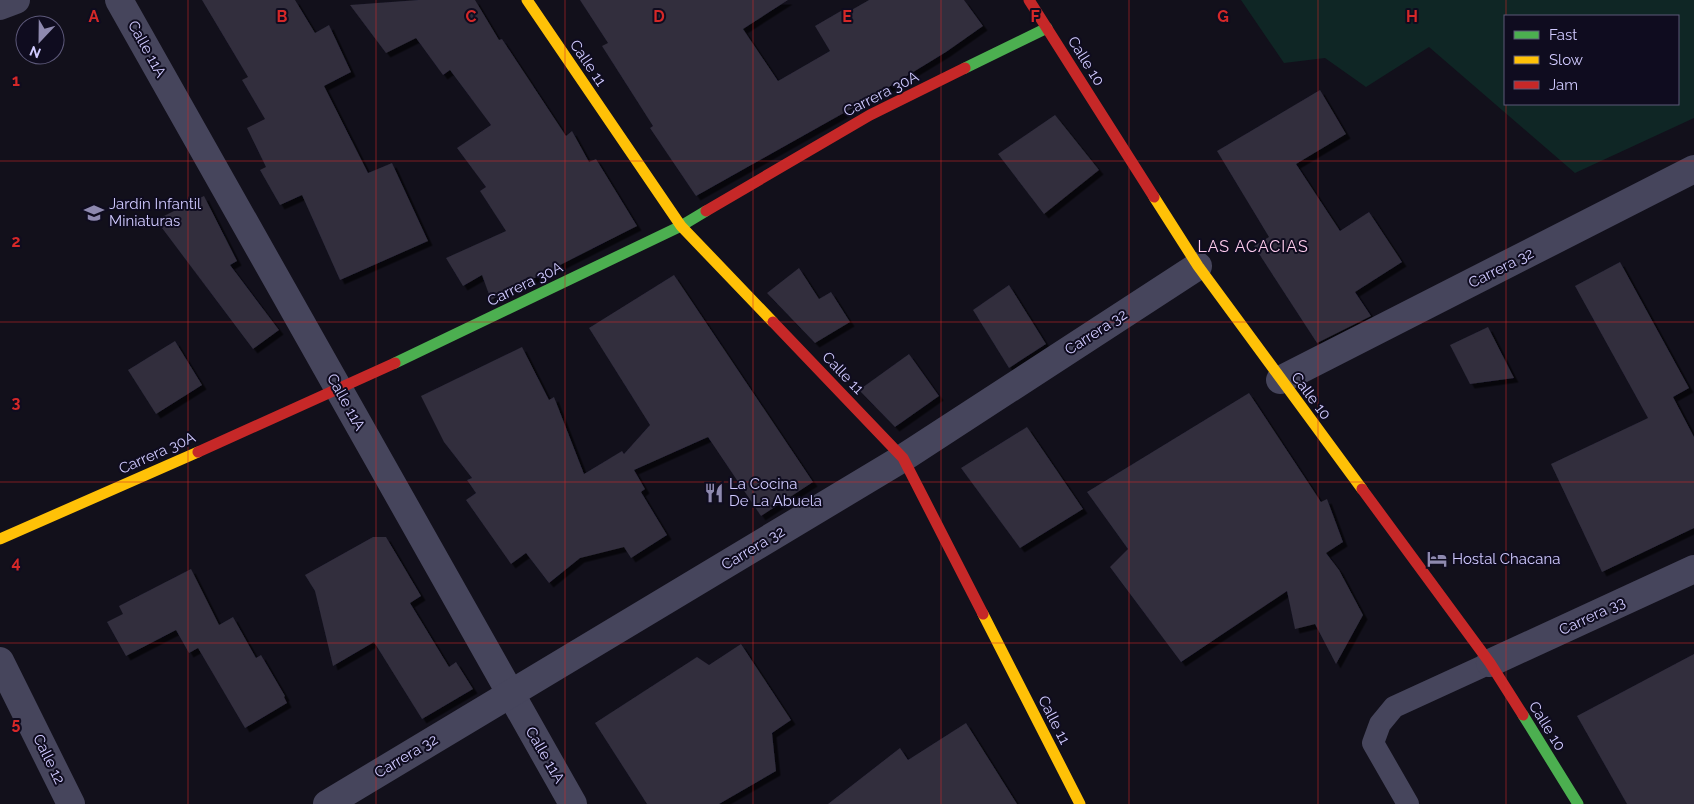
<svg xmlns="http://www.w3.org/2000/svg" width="1694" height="804" font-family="Raleway,sans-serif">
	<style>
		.green { fill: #0f2625; fill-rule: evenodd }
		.building { fill: #302d3e; filter: url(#shadow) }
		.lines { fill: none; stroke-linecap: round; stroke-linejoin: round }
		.lane { stroke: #46455c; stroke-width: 22 }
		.street { stroke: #46455c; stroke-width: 28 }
		.fast { stroke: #4caf50; stroke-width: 11 }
		.slow { stroke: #ffc107; stroke-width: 11 }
		.jam { stroke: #c62828; stroke-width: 11 }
		.grid { fill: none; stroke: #d62828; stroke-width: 1; stroke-opacity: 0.55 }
		.labels { text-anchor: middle; stroke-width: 4; stroke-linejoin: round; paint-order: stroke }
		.street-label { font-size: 15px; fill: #d0caff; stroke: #0f0c1f }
		.poi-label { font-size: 15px; fill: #d0caff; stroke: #0f0c1f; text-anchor: start }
		.neighbourhood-label { font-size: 16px; letter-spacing: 1px; fill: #ffcced; stroke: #0f0c1f }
		.grid-label { font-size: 16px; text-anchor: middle; font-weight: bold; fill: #d62828; stroke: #0f0c1f; stroke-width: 4; stroke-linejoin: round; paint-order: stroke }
	</style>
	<defs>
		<filter id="shadow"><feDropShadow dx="4.5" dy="4.5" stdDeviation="0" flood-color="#0009"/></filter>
	</defs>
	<rect width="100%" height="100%" fill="#12101b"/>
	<path class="green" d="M 1241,0 L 1694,0 L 1694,118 L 1575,173 L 1429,47 L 1366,87 L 1325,58 L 1284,63 ZM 1505,16 L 1678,16 L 1678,104 L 1505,104 Z"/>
	<g class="building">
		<path d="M 202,0 L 295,0 L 315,33 L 329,25 L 351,72 L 324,86 L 368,173 L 392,163 L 428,241 L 340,280 L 302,195 L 280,205 L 260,170 L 266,167 L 247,128 L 265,119 L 242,80 L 248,77 Z"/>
		<path d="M 418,0 L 475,0 L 499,40 L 502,39 L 566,136 L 572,131 L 589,162 L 596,159 L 637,226 L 491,300 L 482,275 L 463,286 L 446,258 L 506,231 L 480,191 L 486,187 L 457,148 L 491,125 L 450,70 L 443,75 L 416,38 L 386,53 L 350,5 Z"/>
		<path d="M 580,0 L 788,0 L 743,29 L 778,81 L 830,51 L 815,26 L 846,8 L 848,12 L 869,0 L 964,0 L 983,26 L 946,52 L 874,96 L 696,196 L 650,128 L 653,126 L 602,46 L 608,43 Z"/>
		<path d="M 1320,90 L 1346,134 L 1296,164 L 1340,231 L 1369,212 L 1402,262 L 1355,292 L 1371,316 L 1317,343 L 1254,246 L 1269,237 L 1217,151 Z"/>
		<path d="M 1055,115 L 1099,170 L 1044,214 L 998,154 Z"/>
		<path d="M 204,196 L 237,261 L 230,265 L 279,330 L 253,349 L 156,220 Z"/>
		<path d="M 1620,262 L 1689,388 L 1673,397 L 1694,437 L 1694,528 L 1602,572 L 1551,464 L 1648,418 L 1575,286 Z"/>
		<path d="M 799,268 L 819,299 L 831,292 L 850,322 L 815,343 L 767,293 Z"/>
		<path d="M 674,275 L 813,482 L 761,516 L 708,437 L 634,470 L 645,489 L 641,492 L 667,535 L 631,558 L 624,547 L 580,558 L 549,583 L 526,553 L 511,564 L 466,500 L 476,493 L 467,480 L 472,478 L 444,442 L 421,396 L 522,347 L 549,400 L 554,397 L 584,474 L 622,451 L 624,454 L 650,425 L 589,328 Z"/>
		<path d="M 1009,285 L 1046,344 L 1009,368 L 973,310 Z"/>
		<path d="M 1488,327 L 1514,378 L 1470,384 L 1450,345 Z"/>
		<path d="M 175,341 L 202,385 L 156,414 L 128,370 Z"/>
		<path d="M 909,354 L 939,396 L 895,427 L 859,390 Z"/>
		<path d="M 1249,393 L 1321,502 L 1327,499 L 1343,542 L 1326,553 L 1339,570 L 1363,615 L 1336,664 L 1315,624 L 1295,629 L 1287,591 L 1181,662 L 1110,567 L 1128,549 L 1087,492 Z"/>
		<path d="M 1027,427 L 1083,509 L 1020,548 L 961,468 Z"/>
		<path d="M 373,537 L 386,537 L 421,596 L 410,603 L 449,667 L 456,662 L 473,689 L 422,719 L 374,642 L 333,666 L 315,591 L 305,575 Z"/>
		<path d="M 191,569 L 219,625 L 233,617 L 256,658 L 261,655 L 285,696 L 284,697 L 287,703 L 245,728 L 198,648 L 189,653 L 176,630 L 126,656 L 107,622 L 123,614 L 119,606 Z"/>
		<path d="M 741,644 L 791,720 L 772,733 L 776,771 L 719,804 L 647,804 L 595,723 L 697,657 L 709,665 Z"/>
		<path d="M 1694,654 L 1694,804 L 1627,804 L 1577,716 Z"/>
		<path d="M 966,723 L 1017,804 L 828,804 L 900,748 L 908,760 Z"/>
	</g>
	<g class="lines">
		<path class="lane" d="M 1408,804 L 1373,743 L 1380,724 L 1394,707 L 1490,663"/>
		<g class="street">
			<path d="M 119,0 L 573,804"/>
			<path d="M 0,6 L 16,0"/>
			<path d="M 1280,380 L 1694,169"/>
			<path d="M 0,661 L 71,804"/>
			<path d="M 1490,663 L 1694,569"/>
			<path d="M 327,804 L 903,458 L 1198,266"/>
		</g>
		<g class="fast">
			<path d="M 965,68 L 1047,28"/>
			<path d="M 395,363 L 681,226 L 706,211"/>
			<path d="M 1523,715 L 1578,804"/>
		</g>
		<g class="slow">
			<path d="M 527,0 L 681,226 L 773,322"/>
			<path d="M 1154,197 L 1198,266 L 1362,489"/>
			<path d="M 0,539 L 198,452"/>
			<path d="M 983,614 L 1080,804"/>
		</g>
		<g class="jam">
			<path d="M 1029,0 L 1154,197"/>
			<path d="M 706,211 L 870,115 L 965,68"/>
			<path d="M 773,322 L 903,458 L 983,614"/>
			<path d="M 198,452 L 395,363"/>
			<path d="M 1362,489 L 1490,663 L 1523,715"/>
		</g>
	</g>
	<path class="grid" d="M 188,0 L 188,804M 376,0 L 376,804M 565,0 L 565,804M 753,0 L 753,804M 941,0 L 941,804M 1129,0 L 1129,804M 1318,0 L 1318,804M 1506,0 L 1506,16M 1506,104 L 1506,804M 0,161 L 1694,161M 0,322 L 1694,322M 0,482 L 1694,482M 0,643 L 1694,643"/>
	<defs>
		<symbol id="school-bare" viewBox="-9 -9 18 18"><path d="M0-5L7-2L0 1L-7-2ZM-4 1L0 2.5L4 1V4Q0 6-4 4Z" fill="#8e89af" stroke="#0f0c1f" stroke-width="2.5" paint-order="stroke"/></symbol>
		<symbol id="restaurant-bare" viewBox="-9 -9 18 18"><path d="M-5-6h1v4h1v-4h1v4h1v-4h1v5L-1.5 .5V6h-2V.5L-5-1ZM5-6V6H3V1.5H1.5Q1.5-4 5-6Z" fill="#8e89af" stroke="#0f0c1f" stroke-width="2.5" paint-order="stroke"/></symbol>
		<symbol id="hotel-bare" viewBox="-9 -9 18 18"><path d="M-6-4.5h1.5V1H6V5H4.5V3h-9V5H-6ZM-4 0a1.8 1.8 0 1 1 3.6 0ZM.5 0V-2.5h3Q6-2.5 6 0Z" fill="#8e89af" stroke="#0f0c1f" stroke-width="2.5" paint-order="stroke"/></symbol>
	</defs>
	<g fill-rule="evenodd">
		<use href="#school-bare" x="80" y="199" width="28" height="28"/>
		<use href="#restaurant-bare" x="700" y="479" width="28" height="28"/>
		<use href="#hotel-bare" x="1423" y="545" width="28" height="28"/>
	</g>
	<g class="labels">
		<g class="street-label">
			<text transform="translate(147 49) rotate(61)" y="5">Calle 11A</text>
			<text transform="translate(1086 61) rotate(58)" y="5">Calle 10</text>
			<text transform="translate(588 63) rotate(56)" y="5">Calle 11</text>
			<text transform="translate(881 94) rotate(-27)" y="5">Carrera 30A</text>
			<text transform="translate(1501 268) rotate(-27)" y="5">Carrera 32</text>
			<text transform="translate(525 284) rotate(-26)" y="5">Carrera 30A</text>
			<text transform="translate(1096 332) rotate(-33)" y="5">Carrera 32</text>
			<text transform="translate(843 373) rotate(46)" y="5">Calle 11</text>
			<text transform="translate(1311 396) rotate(53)" y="5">Calle 10</text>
			<text transform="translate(346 402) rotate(61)" y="5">Calle 11A</text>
			<text transform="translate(157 453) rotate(-24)" y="5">Carrera 30A</text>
			<text transform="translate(753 548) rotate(-31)" y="5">Carrera 32</text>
			<text transform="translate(1592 616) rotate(-25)" y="5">Carrera 33</text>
			<text transform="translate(1054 720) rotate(63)" y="5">Calle 11</text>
			<text transform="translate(1547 726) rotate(58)" y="5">Calle 10</text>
			<text transform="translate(545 755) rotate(60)" y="5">Calle 11A</text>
			<text transform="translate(406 756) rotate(-31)" y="5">Carrera 32</text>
			<text transform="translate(49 759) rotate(64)" y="5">Calle 12</text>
		</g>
		<g class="poi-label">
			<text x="109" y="209">Jardín Infantil<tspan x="109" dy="17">Miniaturas</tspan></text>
			<text x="729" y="489">La Cocina<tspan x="729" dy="17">De La Abuela</tspan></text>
			<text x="1452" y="564">Hostal Chacana</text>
		</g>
		<g class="neighbourhood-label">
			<text x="1253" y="252">LAS ACACIAS</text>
		</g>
	</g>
	<g class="grid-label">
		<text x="94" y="22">A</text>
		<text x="282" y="22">B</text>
		<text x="471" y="22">C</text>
		<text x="659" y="22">D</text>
		<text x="847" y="22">E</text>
		<text x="1035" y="22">F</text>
		<text x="1223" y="22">G</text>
		<text x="1412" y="22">H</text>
		<text x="16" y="86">1</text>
		<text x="16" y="247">2</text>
		<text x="16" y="408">3</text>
		<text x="16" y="568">4</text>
		<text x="16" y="729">5</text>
	</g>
	<rect x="1504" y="15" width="175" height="90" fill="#0f0c1f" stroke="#5c5879"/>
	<rect x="1514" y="31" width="25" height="8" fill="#4caf50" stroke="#5c5879"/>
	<text x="1549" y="40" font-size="15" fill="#d0caff">Fast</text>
	<rect x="1514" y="56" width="25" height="8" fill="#ffc107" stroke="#5c5879"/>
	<text x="1549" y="65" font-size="15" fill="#d0caff">Slow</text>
	<rect x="1514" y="81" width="25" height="8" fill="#c62828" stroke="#5c5879"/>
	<text x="1549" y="90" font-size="15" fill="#d0caff">Jam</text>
	<g transform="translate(40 40) rotate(202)"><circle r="24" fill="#0f0c1f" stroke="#5c5879"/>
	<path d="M0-4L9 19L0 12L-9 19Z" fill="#8e89af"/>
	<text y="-8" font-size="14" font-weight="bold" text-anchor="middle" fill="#d0caff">N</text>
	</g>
</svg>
